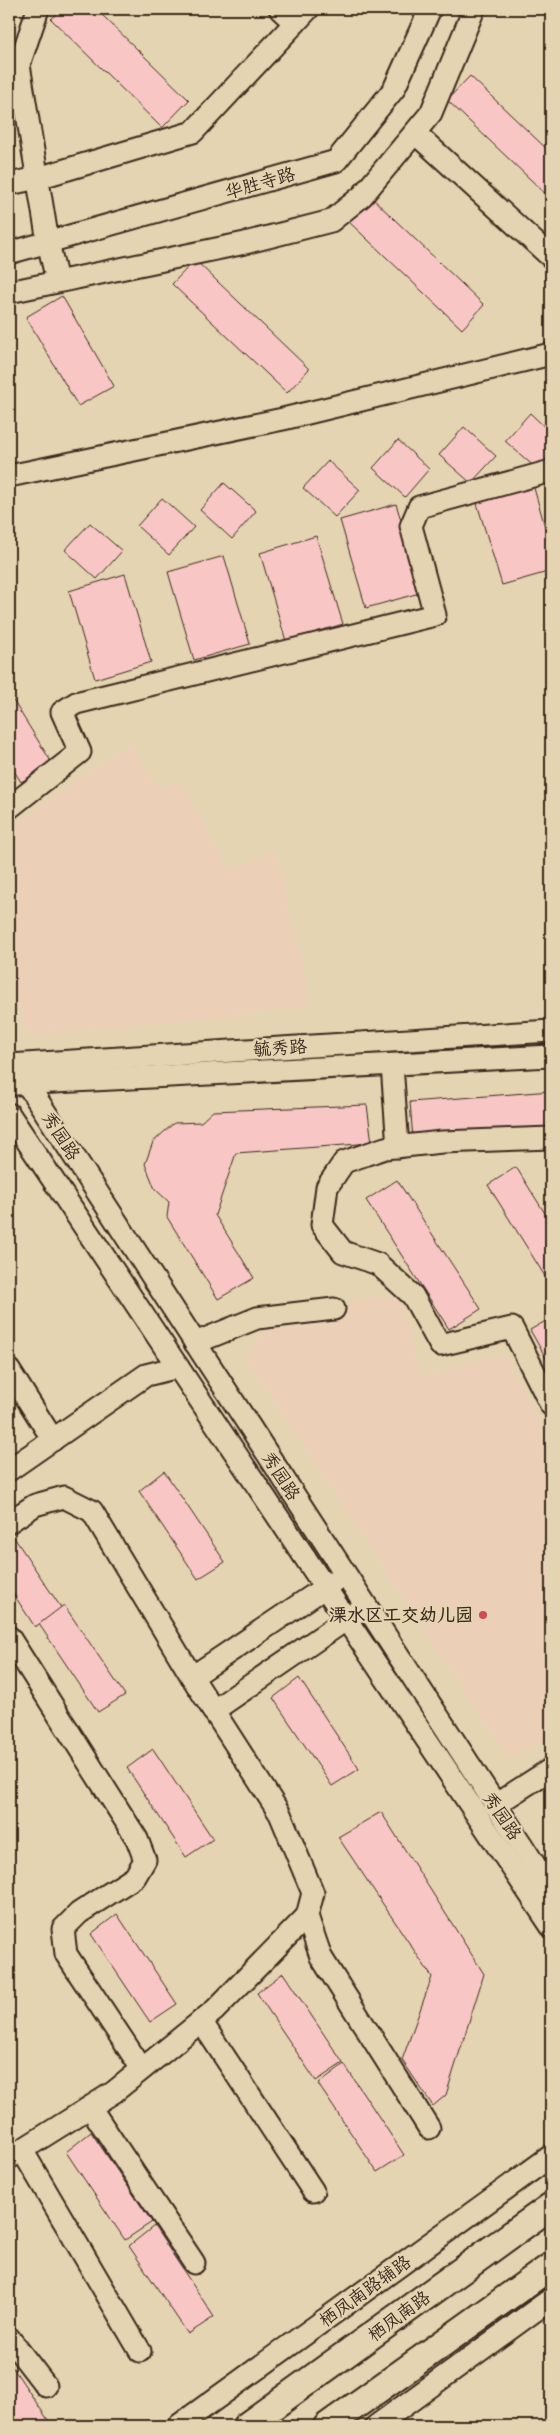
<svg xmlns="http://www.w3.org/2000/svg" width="560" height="2435" font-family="'Gochi Hand','LXGW WenKai TC',sans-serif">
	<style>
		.built { fill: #ebd0b7 }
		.building { fill: #f8c7c5; stroke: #3b2a1e }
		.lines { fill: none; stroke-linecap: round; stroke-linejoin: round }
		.minor-casing { stroke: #3b2a1e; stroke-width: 25 }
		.major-casing { stroke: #3b2a1e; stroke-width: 30 }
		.minor { stroke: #e5d4b1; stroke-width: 21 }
		.major { stroke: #e5d4b1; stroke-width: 26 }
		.poi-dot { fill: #d1495b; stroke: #e5d4b1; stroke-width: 2 }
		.labels { text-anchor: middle; stroke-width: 4.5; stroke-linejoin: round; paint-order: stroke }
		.street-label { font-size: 18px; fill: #3b2a1e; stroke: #e5d4b1 }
		.poi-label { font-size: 18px; font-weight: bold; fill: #3b2a1e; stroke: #e5d4b1; text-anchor: end }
	</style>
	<rect width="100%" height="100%" fill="#e5d4b1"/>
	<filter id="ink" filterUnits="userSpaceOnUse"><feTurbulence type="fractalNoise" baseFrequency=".02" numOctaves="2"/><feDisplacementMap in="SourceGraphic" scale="10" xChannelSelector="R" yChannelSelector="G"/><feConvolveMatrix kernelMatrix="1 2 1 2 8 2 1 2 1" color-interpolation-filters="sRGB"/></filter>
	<g filter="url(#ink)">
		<g class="built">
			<path d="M 131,741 L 135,753 L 158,788 L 179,781 L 230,871 L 275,849 L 312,1007 L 27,1035 L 17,996 L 9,997 L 9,829 Z"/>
			<path d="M 398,1295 L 420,1377 L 503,1354 L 551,1444 L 551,1736 L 509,1758 L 244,1356 L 281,1311 Z"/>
		</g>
		<g class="building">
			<path d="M 62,9 L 96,9 L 189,100 L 162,128 L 51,19 Z"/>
			<path d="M 470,76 L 551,153 L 551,199 L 447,100 Z"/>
			<path d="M 370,196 L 484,305 L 462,329 L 347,220 Z"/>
			<path d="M 195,260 L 309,369 L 287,393 L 172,284 Z"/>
			<path d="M 62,296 L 114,386 L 78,406 L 26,317 Z"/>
			<path d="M 530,413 L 551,433 L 551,454 L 537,469 L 505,441 Z"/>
			<path d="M 464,427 L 496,456 L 471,483 L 439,455 Z"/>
			<path d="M 398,440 L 429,469 L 405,497 L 373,468 Z"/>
			<path d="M 328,461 L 360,490 L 335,517 L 303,488 Z"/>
			<path d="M 532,481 L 551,548 L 551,571 L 502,585 L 475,497 Z"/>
			<path d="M 224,483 L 256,511 L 232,539 L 200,510 Z"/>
			<path d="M 162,498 L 194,527 L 169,555 L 137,526 Z"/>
			<path d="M 396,504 L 423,592 L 366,608 L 340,520 Z"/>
			<path d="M 90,523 L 122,551 L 97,579 L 65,550 Z"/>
			<path d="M 316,536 L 343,624 L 286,641 L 260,553 Z"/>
			<path d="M 224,556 L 250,644 L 194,660 L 168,572 Z"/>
			<path d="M 125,574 L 151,662 L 95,679 L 69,591 Z"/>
			<path d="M 9,694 L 52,763 L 21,782 L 9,763 Z"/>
			<path d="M 551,1091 L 551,1129 L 413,1139 L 410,1102 Z"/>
			<path d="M 367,1105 L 372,1143 L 236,1153 L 215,1215 L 254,1278 L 218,1299 L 167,1217 L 169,1202 L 155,1189 L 145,1164 L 153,1142 L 174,1123 L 201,1122 L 213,1111 Z"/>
			<path d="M 516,1167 L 551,1223 L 551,1279 L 548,1281 L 488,1185 Z"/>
			<path d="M 397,1180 L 481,1309 L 449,1329 L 366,1200 Z"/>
			<path d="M 551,1318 L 551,1367 L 530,1330 Z"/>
			<path d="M 164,1471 L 225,1562 L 198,1579 L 139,1491 Z"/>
			<path d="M 9,1530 L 62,1609 L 35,1627 L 9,1587 Z"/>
			<path d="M 64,1605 L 125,1695 L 98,1712 L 39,1624 Z"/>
			<path d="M 299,1678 L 359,1769 L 332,1786 L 273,1698 Z"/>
			<path d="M 153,1749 L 213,1839 L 186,1857 L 127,1768 Z"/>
			<path d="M 381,1812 L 484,1974 L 446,2095 L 433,2106 L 402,2060 L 432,1977 L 338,1837 Z"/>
			<path d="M 117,1914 L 177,2004 L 150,2022 L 91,1934 Z"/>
			<path d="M 283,1973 L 343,2063 L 316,2081 L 257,1993 Z"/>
			<path d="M 344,2064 L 404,2155 L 377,2172 L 318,2084 Z"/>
			<path d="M 91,2132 L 152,2222 L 125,2240 L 66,2152 Z"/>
			<path d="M 154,2226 L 214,2317 L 188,2334 L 129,2246 Z"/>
			<path d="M 9,2362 L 52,2426 L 13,2426 L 9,2420 Z"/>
		</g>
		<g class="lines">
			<defs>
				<g id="minor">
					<path d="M 38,9 L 19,65 L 48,242 L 57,281"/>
					<path d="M 280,9 L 295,23"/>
					<path d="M 415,133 L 551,257"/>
					<path d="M 9,184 L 38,178 L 193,132 L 308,9"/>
					<path d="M 9,253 L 336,161 L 394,89 L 430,9"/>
					<path d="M 9,292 L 245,243 L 331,221 L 362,196 L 431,113 L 474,9"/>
					<path d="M 9,476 L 283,419 L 551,354"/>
					<path d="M 9,808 L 80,752 L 62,712 L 76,703 L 435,615 L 411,526 L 419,507 L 551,471"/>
					<path d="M 9,1065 L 27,1084 L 551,1890"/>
					<path d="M 9,1065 L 551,1031"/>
					<path d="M 392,1065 L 398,1147"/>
					<path d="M 16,1084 L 551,1056"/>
					<path d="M 9,1114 L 551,1926"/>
					<path d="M 551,1138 L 442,1142 L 385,1148 L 344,1162 L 327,1187 L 322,1225 L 343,1252 L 378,1264 L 413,1296 L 440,1345 L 512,1328 L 551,1405"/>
					<path d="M 195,1343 L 257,1318 L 334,1309"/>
					<path d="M 9,1370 L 53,1440"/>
					<path d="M 9,1470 L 146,1375 L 178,1367"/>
					<path d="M 9,1522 L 35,1505 L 64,1497 L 92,1511 L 192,1677 L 280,1814 L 313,1893 L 307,1916 L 215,2010 L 114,2092 L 9,2158"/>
					<path d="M 9,1637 L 137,1839 L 145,1860 L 135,1877 L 79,1913 L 63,1929 L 66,1954 L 142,2069"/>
					<path d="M 192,1677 L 336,1580"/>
					<path d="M 213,1711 L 357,1612"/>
					<path d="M 495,1805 L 551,1769"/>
					<path d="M 307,1916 L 321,1957 L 429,2128"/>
					<path d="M 201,2021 L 313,2191"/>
					<path d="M 90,2107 L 194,2263"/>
					<path d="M 22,2150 L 140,2351"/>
					<path d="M 9,2338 L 46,2386"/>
					<path d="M 178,2426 L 551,2156"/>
					<path d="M 376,2426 L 551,2299"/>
				</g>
				<g id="major">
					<path d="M 246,2426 L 551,2206"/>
					<path d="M 327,2426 L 551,2266"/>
				</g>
			</defs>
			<use href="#minor" class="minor-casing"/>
			<use href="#major" class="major-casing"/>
			<use href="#minor" class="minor"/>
			<use href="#major" class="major"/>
		</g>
	</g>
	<circle class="poi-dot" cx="483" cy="1615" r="5"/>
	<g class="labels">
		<g class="street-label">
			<text transform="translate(260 183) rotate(-16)" y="6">华胜寺路</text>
			<text transform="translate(280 1048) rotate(-4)" y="6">毓秀路</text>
			<text transform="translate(61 1136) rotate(57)" y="6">秀园路</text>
			<text transform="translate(281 1476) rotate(57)" y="6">秀园路</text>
			<text transform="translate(502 1816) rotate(56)" y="6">秀园路</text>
			<text transform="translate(365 2291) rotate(-36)" y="6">栖凤南路辅路</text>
			<text transform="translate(399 2316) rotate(-36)" y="6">栖凤南路</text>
		</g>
		<g class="poi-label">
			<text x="473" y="1621">溧水区工交幼儿园</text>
		</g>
	</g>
	<rect width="560" height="2435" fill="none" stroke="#e5d4b1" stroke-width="30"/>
	<rect x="15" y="15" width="530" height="2405" fill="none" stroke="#3b2a1e" stroke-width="2" filter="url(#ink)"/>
</svg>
